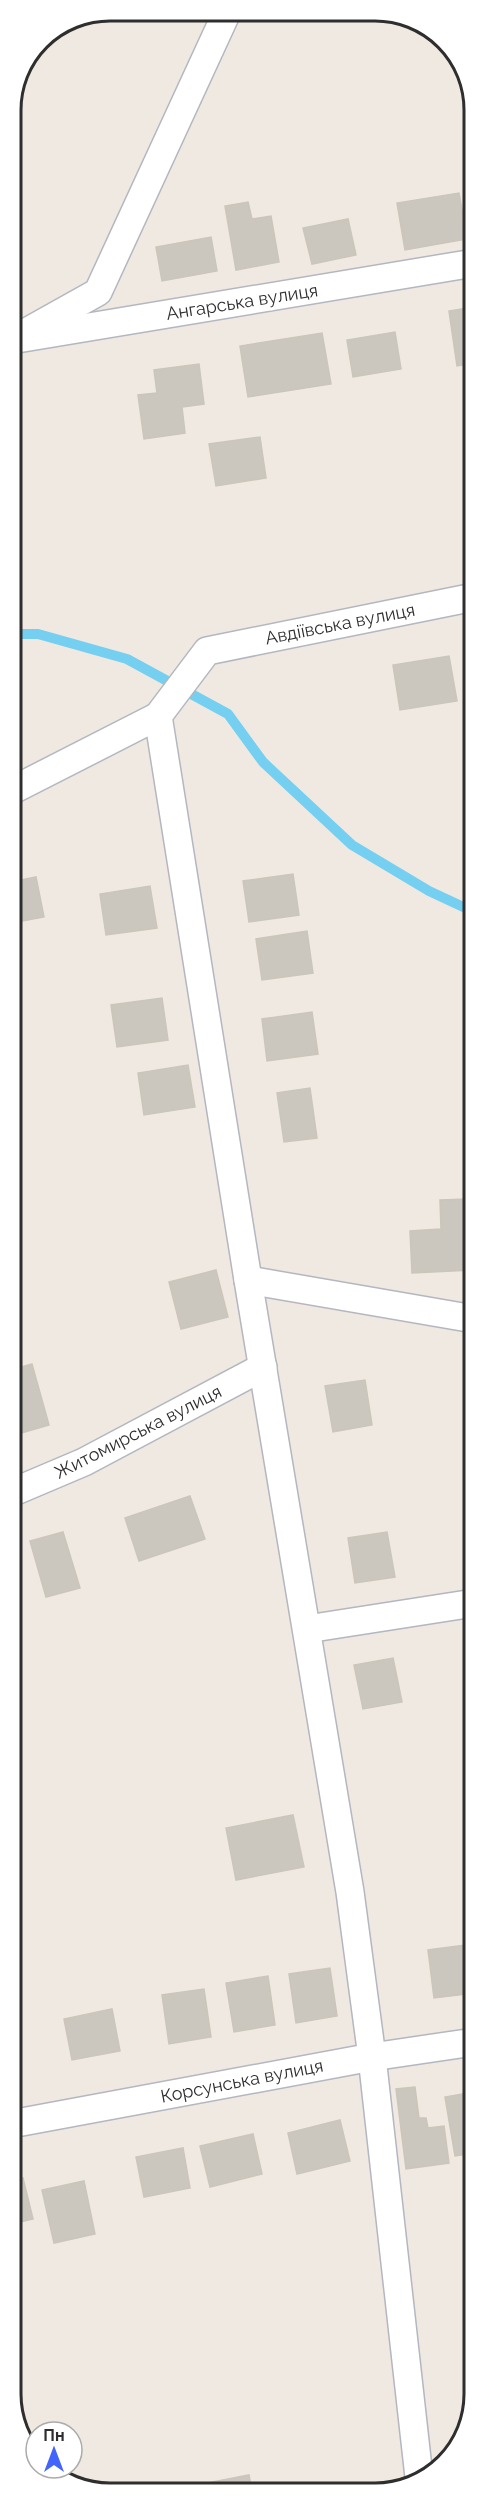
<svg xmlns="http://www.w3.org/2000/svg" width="485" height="2504" font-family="Raleway,sans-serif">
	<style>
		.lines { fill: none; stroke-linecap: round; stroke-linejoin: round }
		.stream { stroke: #75cff0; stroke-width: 10 }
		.building { fill: #cbc7bf; stroke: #cbc5ba; stroke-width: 1.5 }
		.street-casing { stroke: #b4b7c1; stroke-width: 30 }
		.street { stroke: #fff; stroke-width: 27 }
		.labels { text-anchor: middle; stroke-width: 6; stroke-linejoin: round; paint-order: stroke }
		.street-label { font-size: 18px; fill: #2e2e2e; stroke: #fff }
		.rim { fill: none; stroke: #2e2e2e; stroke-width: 3 }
	</style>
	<rect width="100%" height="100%" fill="#efe9e1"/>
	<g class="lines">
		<path class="stream" d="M 11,634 L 38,634 L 127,659 L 228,714 L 263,762 L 352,845 L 429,891 L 474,912"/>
	</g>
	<g class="building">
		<path d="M 459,193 L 467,239 L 405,250 L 397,203 Z"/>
		<path d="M 248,202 L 252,219 L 271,216 L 279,262 L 236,270 L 225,206 Z"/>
		<path d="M 348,219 L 356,255 L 312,264 L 303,228 Z"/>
		<path d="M 211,237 L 217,271 L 162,281 L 156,247 Z"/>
		<path d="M 474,307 L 474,363 L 457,366 L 449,311 Z"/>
		<path d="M 395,332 L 401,369 L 353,377 L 347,340 Z"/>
		<path d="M 322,333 L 331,384 L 248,397 L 240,346 Z"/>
		<path d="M 199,364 L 204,404 L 182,407 L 185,433 L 144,439 L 138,395 L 157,393 L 154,370 Z"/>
		<path d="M 260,437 L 266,478 L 216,486 L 209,444 Z"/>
		<path d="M 449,656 L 457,701 L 400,710 L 393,665 Z"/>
		<path d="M 293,874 L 299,915 L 249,922 L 243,881 Z"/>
		<path d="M 36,877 L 44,917 L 11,923 L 11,882 Z"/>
		<path d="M 150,886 L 157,928 L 106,935 L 100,894 Z"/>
		<path d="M 307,931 L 313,973 L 262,980 L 256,939 Z"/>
		<path d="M 162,998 L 168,1040 L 117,1047 L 111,1005 Z"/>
		<path d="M 312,1012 L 318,1054 L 267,1061 L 262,1019 Z"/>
		<path d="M 188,1065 L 195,1107 L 144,1115 L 138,1073 Z"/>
		<path d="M 310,1088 L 317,1138 L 284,1142 L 277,1093 Z"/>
		<path d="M 468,1199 L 472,1270 L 412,1273 L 410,1231 L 441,1229 L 440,1200 Z"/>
		<path d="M 216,1270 L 228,1317 L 181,1329 L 169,1282 Z"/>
		<path d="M 32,1364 L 49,1425 L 11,1436 L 11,1370 Z"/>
		<path d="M 365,1380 L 372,1425 L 333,1432 L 325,1386 Z"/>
		<path d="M 190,1496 L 205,1539 L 139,1561 L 125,1518 Z"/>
		<path d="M 63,1532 L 80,1588 L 46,1597 L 30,1541 Z"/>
		<path d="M 387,1532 L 395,1577 L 355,1583 L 348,1538 Z"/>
		<path d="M 393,1658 L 402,1702 L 363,1709 L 354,1665 Z"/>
		<path d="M 293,1815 L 304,1867 L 236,1880 L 226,1828 Z"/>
		<path d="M 473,1944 L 474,1993 L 434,1998 L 428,1950 Z"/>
		<path d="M 330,1968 L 337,2016 L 296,2023 L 289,1974 Z"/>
		<path d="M 268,1976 L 275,2025 L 234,2032 L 226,1983 Z"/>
		<path d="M 204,1989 L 211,2037 L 169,2044 L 162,1995 Z"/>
		<path d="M 112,2009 L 120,2051 L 72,2060 L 64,2019 Z"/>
		<path d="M 415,2087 L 419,2118 L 426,2118 L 428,2128 L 444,2126 L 449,2163 L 406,2169 L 396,2089 Z"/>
		<path d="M 474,2092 L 474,2153 L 455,2156 L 445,2097 Z"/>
		<path d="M 340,2120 L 350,2161 L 297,2174 L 288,2133 Z"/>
		<path d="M 253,2134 L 262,2174 L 210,2187 L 200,2146 Z"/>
		<path d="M 183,2148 L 190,2188 L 144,2197 L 136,2157 Z"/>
		<path d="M 23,2178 L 33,2219 L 11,2224 L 11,2181 Z"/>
		<path d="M 84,2181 L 95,2234 L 54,2243 L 42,2190 Z"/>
		<path d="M 249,2475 L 252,2492 L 204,2492 L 202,2484 Z"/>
	</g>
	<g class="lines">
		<defs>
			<g id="street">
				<path d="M 30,330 L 98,292 L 227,12"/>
				<path d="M 11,340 L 474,263"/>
				<path d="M 11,791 L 158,716"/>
				<path d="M 248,1280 L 474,1319"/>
				<path d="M 11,1493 L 84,1462 L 263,1367"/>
				<path d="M 307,1629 L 474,1603"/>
				<path d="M 11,2124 L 372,2057 L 474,2042"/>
				<path d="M 419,2477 L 372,2057 L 350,1892 L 248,1280 L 158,716 L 207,651 L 474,597"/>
			</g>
		</defs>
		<use href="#street" class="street-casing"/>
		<use href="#street" class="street"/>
	</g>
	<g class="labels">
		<g class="street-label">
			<text transform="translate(242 302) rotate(-9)" y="6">Ангарська вулиця</text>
			<text transform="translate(340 624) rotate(-11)" y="6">Авдіївська вулиця</text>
			<text transform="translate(138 1432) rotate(-27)" y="6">Житомирська вулиця</text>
			<text transform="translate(242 2081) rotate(-11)" y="6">Корсунська вулиця</text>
		</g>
	</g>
	<path d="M0 0H485V2504H0ZM110 21H375A89 89 0 0 1 464 110V2394A89 89 0 0 1 375 2483H110A89 89 0 0 1 21 2394V110A89 89 0 0 1 110 21Z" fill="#fff" fill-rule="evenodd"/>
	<path class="rim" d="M110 21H375A89 89 0 0 1 464 110V2394A89 89 0 0 1 375 2483H110A89 89 0 0 1 21 2394V110A89 89 0 0 1 110 21Z"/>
	<g transform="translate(54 2450)"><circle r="28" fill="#ffffff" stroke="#ababab" stroke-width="1.5"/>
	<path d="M0-4.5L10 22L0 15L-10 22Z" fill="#4264fb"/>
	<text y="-9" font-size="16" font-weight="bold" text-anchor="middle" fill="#2e2e2e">Пн</text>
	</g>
</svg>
